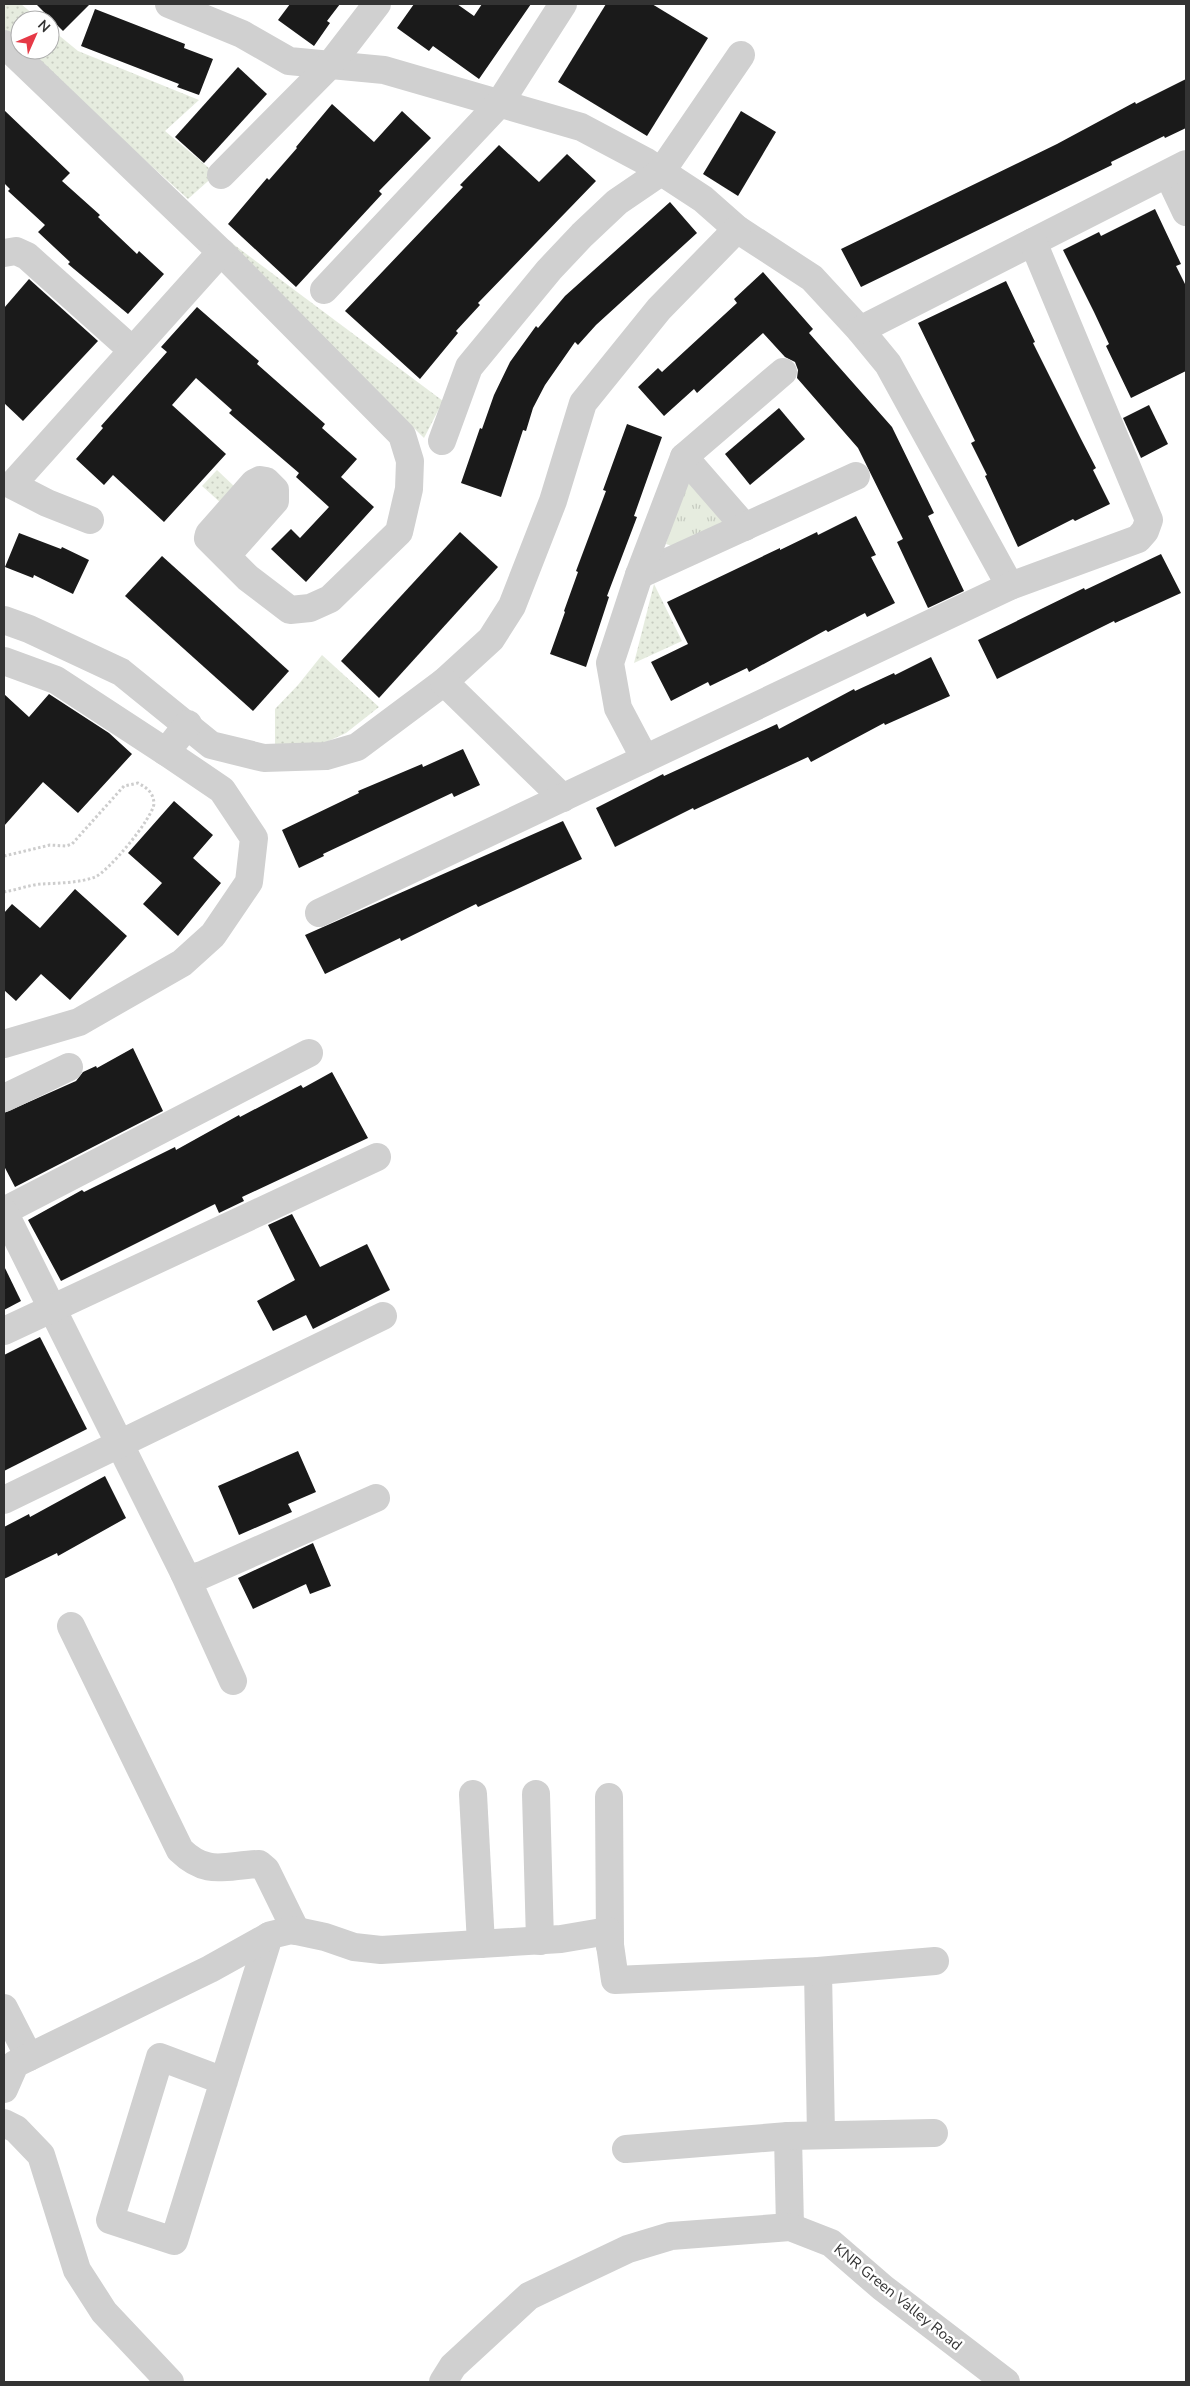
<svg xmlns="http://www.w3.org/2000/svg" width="1190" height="2386" font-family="'Nunito Sans',sans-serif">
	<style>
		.grass { fill: url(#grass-dots) }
		.park { fill: url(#park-tufts) }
		.building { fill: #1a1a1a }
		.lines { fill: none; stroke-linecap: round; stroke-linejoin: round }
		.path { stroke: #cdcdcd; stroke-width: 3; stroke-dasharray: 2.5 2.5; stroke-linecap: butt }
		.minor { stroke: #d0d0d0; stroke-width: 28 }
		.labels { text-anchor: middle; stroke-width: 5; stroke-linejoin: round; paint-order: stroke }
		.street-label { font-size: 15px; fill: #333; stroke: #fff }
	</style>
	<defs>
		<pattern id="grass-dots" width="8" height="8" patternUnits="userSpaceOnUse" patternTransform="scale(1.25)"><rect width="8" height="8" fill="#e6ecdf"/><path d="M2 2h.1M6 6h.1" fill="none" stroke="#c6cbc0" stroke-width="1.8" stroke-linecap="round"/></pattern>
		<pattern id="park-tufts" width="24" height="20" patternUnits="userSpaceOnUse" patternTransform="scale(1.25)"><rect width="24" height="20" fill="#e6ecdf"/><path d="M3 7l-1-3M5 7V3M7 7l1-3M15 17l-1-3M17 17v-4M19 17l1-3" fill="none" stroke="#c6cbc0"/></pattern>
	</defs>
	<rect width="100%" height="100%" fill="#fff"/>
	<g class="grass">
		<path d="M 4,4 L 21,4 L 40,20 L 20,20 L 20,47 L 4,33 Z"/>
		<path d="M 50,28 L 78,51 L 199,100 L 165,131 L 216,174 L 188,199 L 23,50 L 50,50 Z"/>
		<path d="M 217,232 L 443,401 L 424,438 Z"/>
		<path d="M 217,470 L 236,488 L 221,503 L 202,486 Z"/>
		<path d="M 654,584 L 682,641 L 634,663 Z"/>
		<path d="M 322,655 L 379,707 L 346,733 L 322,744 L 275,744 L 275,709 L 298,685 Z"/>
	</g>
	<path class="park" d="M 686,478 L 728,525 L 675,547 L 666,544 Z"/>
	<g class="building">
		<path d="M 36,4 L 90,4 L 63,31 Z"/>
		<path d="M 290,4 L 340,4 L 327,21 L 330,23 L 314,46 L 278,20 Z"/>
		<path d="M 414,4 L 457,4 L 474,16 L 482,4 L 531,4 L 479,79 L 433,46 L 429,51 L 397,28 Z"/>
		<path d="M 606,4 L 652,4 L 708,38 L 647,136 L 558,82 Z"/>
		<path d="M 95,9 L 185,44 L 184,48 L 213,59 L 199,95 L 177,87 L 179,84 L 81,46 Z"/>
		<path d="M 238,67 L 267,94 L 204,163 L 175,137 Z"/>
		<path d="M 1186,79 L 1186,128 L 1165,138 L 1164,136 L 1111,162 L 1112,165 L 861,287 L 841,249 L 1057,144 L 1135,102 L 1136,104 Z"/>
		<path d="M 332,104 L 374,142 L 402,111 L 431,138 L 379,191 L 382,194 L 296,287 L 228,224 L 267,178 L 269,180 L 297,148 L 296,147 Z"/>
		<path d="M 4,110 L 70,173 L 62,181 L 100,215 L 98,217 L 137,254 L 139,251 L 164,274 L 128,314 L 68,264 L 70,262 L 38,232 L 45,225 L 8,191 L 10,189 L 4,183 Z"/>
		<path d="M 741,111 L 776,132 L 738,196 L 703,174 Z"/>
		<path d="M 499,145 L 539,182 L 567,154 L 596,181 L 478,303 L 480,305 L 456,331 L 458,333 L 420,379 L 345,311 L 463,187 L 460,185 Z"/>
		<path d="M 670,202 L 697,233 L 596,325 L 578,345 L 575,342 L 545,385 L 533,408 L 526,431 L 523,430 L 501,497 L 461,483 L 480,428 L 482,429 L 494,395 L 510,362 L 536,326 L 538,328 L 565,296 Z"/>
		<path d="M 1155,209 L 1181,264 L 1176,266 L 1186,286 L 1186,371 L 1131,398 L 1106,346 L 1109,344 L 1094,312 L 1063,250 L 1099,232 L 1101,236 Z"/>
		<path d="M 763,272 L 813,329 L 809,333 L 892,427 L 934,513 L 928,516 L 964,591 L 928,608 L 897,542 L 903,539 L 858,448 L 797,378 L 798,370 L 795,362 L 785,357 L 763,333 L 697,393 L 694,389 L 664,416 L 638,387 L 658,368 L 662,372 L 737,303 L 734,299 Z"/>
		<path d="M 29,279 L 98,341 L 23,421 L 4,403 L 4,308 Z"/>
		<path d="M 1006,281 L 1035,342 L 1033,343 L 1081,439 L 1096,468 L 1093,470 L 1110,504 L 1075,521 L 1073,519 L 1018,547 L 985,476 L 987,475 L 971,443 L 975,441 L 918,323 Z"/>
		<path d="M 197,307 L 259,361 L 257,364 L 325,424 L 322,428 L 357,459 L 341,477 L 374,507 L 306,582 L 271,549 L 291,529 L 300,538 L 329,507 L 296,477 L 299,473 L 229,413 L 232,410 L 196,378 L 172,405 L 226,454 L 164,522 L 113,475 L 104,485 L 76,459 L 103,428 L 101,426 L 167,352 L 161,347 Z"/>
		<path d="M 1149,405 L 1168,444 L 1141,458 L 1123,418 Z"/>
		<path d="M 779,408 L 805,439 L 750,485 L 725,454 Z"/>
		<path d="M 627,424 L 662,437 L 634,516 L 637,517 L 607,596 L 609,597 L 586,667 L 550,654 L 565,612 L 564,611 L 578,572 L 576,571 L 606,491 L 603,490 Z"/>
		<path d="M 856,516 L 876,555 L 871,557 L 895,603 L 867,617 L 865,613 L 828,632 L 826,630 L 749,672 L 747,668 L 710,686 L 708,682 L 671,701 L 651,662 L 688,644 L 667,602 L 780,548 L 780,550 L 817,532 L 818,535 Z"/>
		<path d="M 460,532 L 498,567 L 379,698 L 341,661 Z"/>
		<path d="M 19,533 L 61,549 L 62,547 L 89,560 L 73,594 L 34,575 L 33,578 L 5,567 Z"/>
		<path d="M 1161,554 L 1181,593 L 1115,623 L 1114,621 L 997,679 L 978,640 L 1084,588 L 1085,590 Z"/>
		<path d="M 162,556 L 289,671 L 253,711 L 125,596 Z"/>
		<path d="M 931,657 L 950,696 L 885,725 L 884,723 L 811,762 L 808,757 L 694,810 L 693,808 L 615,847 L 596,808 L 663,774 L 664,776 L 777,724 L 779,729 L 854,689 L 855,691 L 894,673 L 895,675 Z"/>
		<path d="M 4,694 L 29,717 L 49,694 L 109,733 L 132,754 L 78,813 L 43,782 L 4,826 Z"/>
		<path d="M 463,749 L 480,785 L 454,797 L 452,793 L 323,854 L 324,856 L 299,868 L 282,830 L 359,793 L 358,791 L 422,764 L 423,767 Z"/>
		<path d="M 174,801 L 213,835 L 193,858 L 221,883 L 178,936 L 143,904 L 162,883 L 128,853 Z"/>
		<path d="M 563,821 L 582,859 L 478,907 L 476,904 L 401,941 L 400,938 L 325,974 L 305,935 Z"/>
		<path d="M 75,889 L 127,936 L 70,1000 L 41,974 L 16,1001 L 4,990 L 4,913 L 12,904 L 40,928 Z"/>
		<path d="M 133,1048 L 163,1111 L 15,1187 L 4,1166 L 4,1113 L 76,1081 L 83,1072 L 96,1066 L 97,1068 Z"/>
		<path d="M 332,1072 L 368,1138 L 242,1197 L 244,1201 L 219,1213 L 215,1204 L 61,1281 L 28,1220 L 82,1190 L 84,1192 L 175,1147 L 176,1150 L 239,1115 L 240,1117 L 301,1085 L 303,1088 Z"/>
		<path d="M 292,1214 L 320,1267 L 367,1244 L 390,1290 L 313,1329 L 306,1315 L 273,1331 L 257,1301 L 295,1280 L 268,1225 Z"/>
		<path d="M 4,1266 L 21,1301 L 4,1310 Z"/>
		<path d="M 40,1337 L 87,1429 L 4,1471 L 4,1355 Z"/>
		<path d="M 298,1451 L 316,1492 L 288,1504 L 292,1512 L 239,1535 L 218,1486 Z"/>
		<path d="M 105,1476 L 126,1518 L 58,1556 L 57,1553 L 4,1579 L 4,1527 L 29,1514 L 30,1517 Z"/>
		<path d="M 313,1543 L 331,1586 L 310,1594 L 306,1584 L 253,1609 L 238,1578 Z"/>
	</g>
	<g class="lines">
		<path class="path" d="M 4,856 L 50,845 L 66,846 L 72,844 L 124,786 L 138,783 C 147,788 153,792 154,803 C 154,817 108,872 95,877 C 79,883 59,883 41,884 C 29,885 16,890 4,892"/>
		<g class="minor">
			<path d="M 169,4 L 242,34 L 289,61 L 384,70 L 581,127 L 645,161 L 703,199 L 737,229 L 812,278 L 860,330 L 888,364 L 1010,586"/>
			<path d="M 4,44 L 221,252 L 402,435 L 410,461 L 409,489 L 399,532 L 330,599 L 310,608 L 290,610 L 248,578 L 208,538 L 209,534 L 254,483 L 260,480 L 266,481 L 275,490 L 275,501 L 227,555"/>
			<path d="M 1168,174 L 1186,212"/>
			<path d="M 221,175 L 330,65 L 377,4"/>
			<path d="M 4,253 L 16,251 L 27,256 L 132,350"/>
			<path d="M 324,290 L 499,104 L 563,4"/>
			<path d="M 860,330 L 1186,164"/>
			<path d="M 442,441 L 469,367 L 549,270 L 582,235 L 617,202 L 661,172 L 741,55"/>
			<path d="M 684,457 L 745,527"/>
			<path d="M 90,520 L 47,503 L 12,485 L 221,252"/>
			<path d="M 639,575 L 856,476"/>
			<path d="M 4,620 L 29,629 L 121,672 L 211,745 L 264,758 L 326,756 L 357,747 L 444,682 L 491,639 L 512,606 L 553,501 L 583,403 L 659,309 L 737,229"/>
			<path d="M 4,661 L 56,680 L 166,752"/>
			<path d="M 444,682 L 563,798"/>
			<path d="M 645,759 L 618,708 L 610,663 L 639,575 L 684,457 L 783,372"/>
			<path d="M 319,913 L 1010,586 L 1138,539 L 1145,531 L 1149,520 L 1033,242"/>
			<path d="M 4,1044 L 79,1022 L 182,963 L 213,935 L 249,882 L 254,838 L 222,790 L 166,752 L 188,724"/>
			<path d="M 4,1098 L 69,1067"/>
			<path d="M 4,1211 L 309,1053"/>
			<path d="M 4,1212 L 184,1573 L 191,1578 L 202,1575 L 376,1498"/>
			<path d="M 4,1331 L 377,1157"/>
			<path d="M 4,1500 L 383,1316"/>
			<path d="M 184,1573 L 233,1681"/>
			<path d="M 71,1626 L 180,1850 C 208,1877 225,1865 259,1864 L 266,1870 L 296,1931"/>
			<path d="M 473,1794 L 481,1944"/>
			<path d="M 536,1794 L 540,1941"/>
			<path d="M 609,1797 L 610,1946"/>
			<path d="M 818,1971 L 821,2135"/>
			<path d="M 4,2008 L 29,2057"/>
			<path d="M 224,2081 L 160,2057 L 110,2220 L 174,2241 L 269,1936"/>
			<path d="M 4,2089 L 15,2064 L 210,1969 L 271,1935 L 292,1930 L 325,1937 L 354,1947 L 381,1950 L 561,1939 L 608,1931 L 615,1980 L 818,1971 L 935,1961"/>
			<path d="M 4,2123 L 16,2129 L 41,2155 L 77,2270 L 104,2312 L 170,2382"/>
			<path d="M 788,2136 L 790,2227"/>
			<path d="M 626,2149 L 788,2136 L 934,2133"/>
			<path d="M 443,2382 L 453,2366 L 529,2296 L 628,2249 L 671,2236 L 790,2227 L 831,2243 L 883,2288 L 1006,2382"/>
		</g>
	</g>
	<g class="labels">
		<g class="street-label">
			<text transform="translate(898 2297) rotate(39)" y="5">KNR Green Valley Road</text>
		</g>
	</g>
	<rect width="1190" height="2386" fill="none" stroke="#333333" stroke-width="10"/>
	<g transform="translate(35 35) rotate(45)"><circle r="24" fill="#ffffff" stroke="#adadad"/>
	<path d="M0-4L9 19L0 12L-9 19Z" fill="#e63946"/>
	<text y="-8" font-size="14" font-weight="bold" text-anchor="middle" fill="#333333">N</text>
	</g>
</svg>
